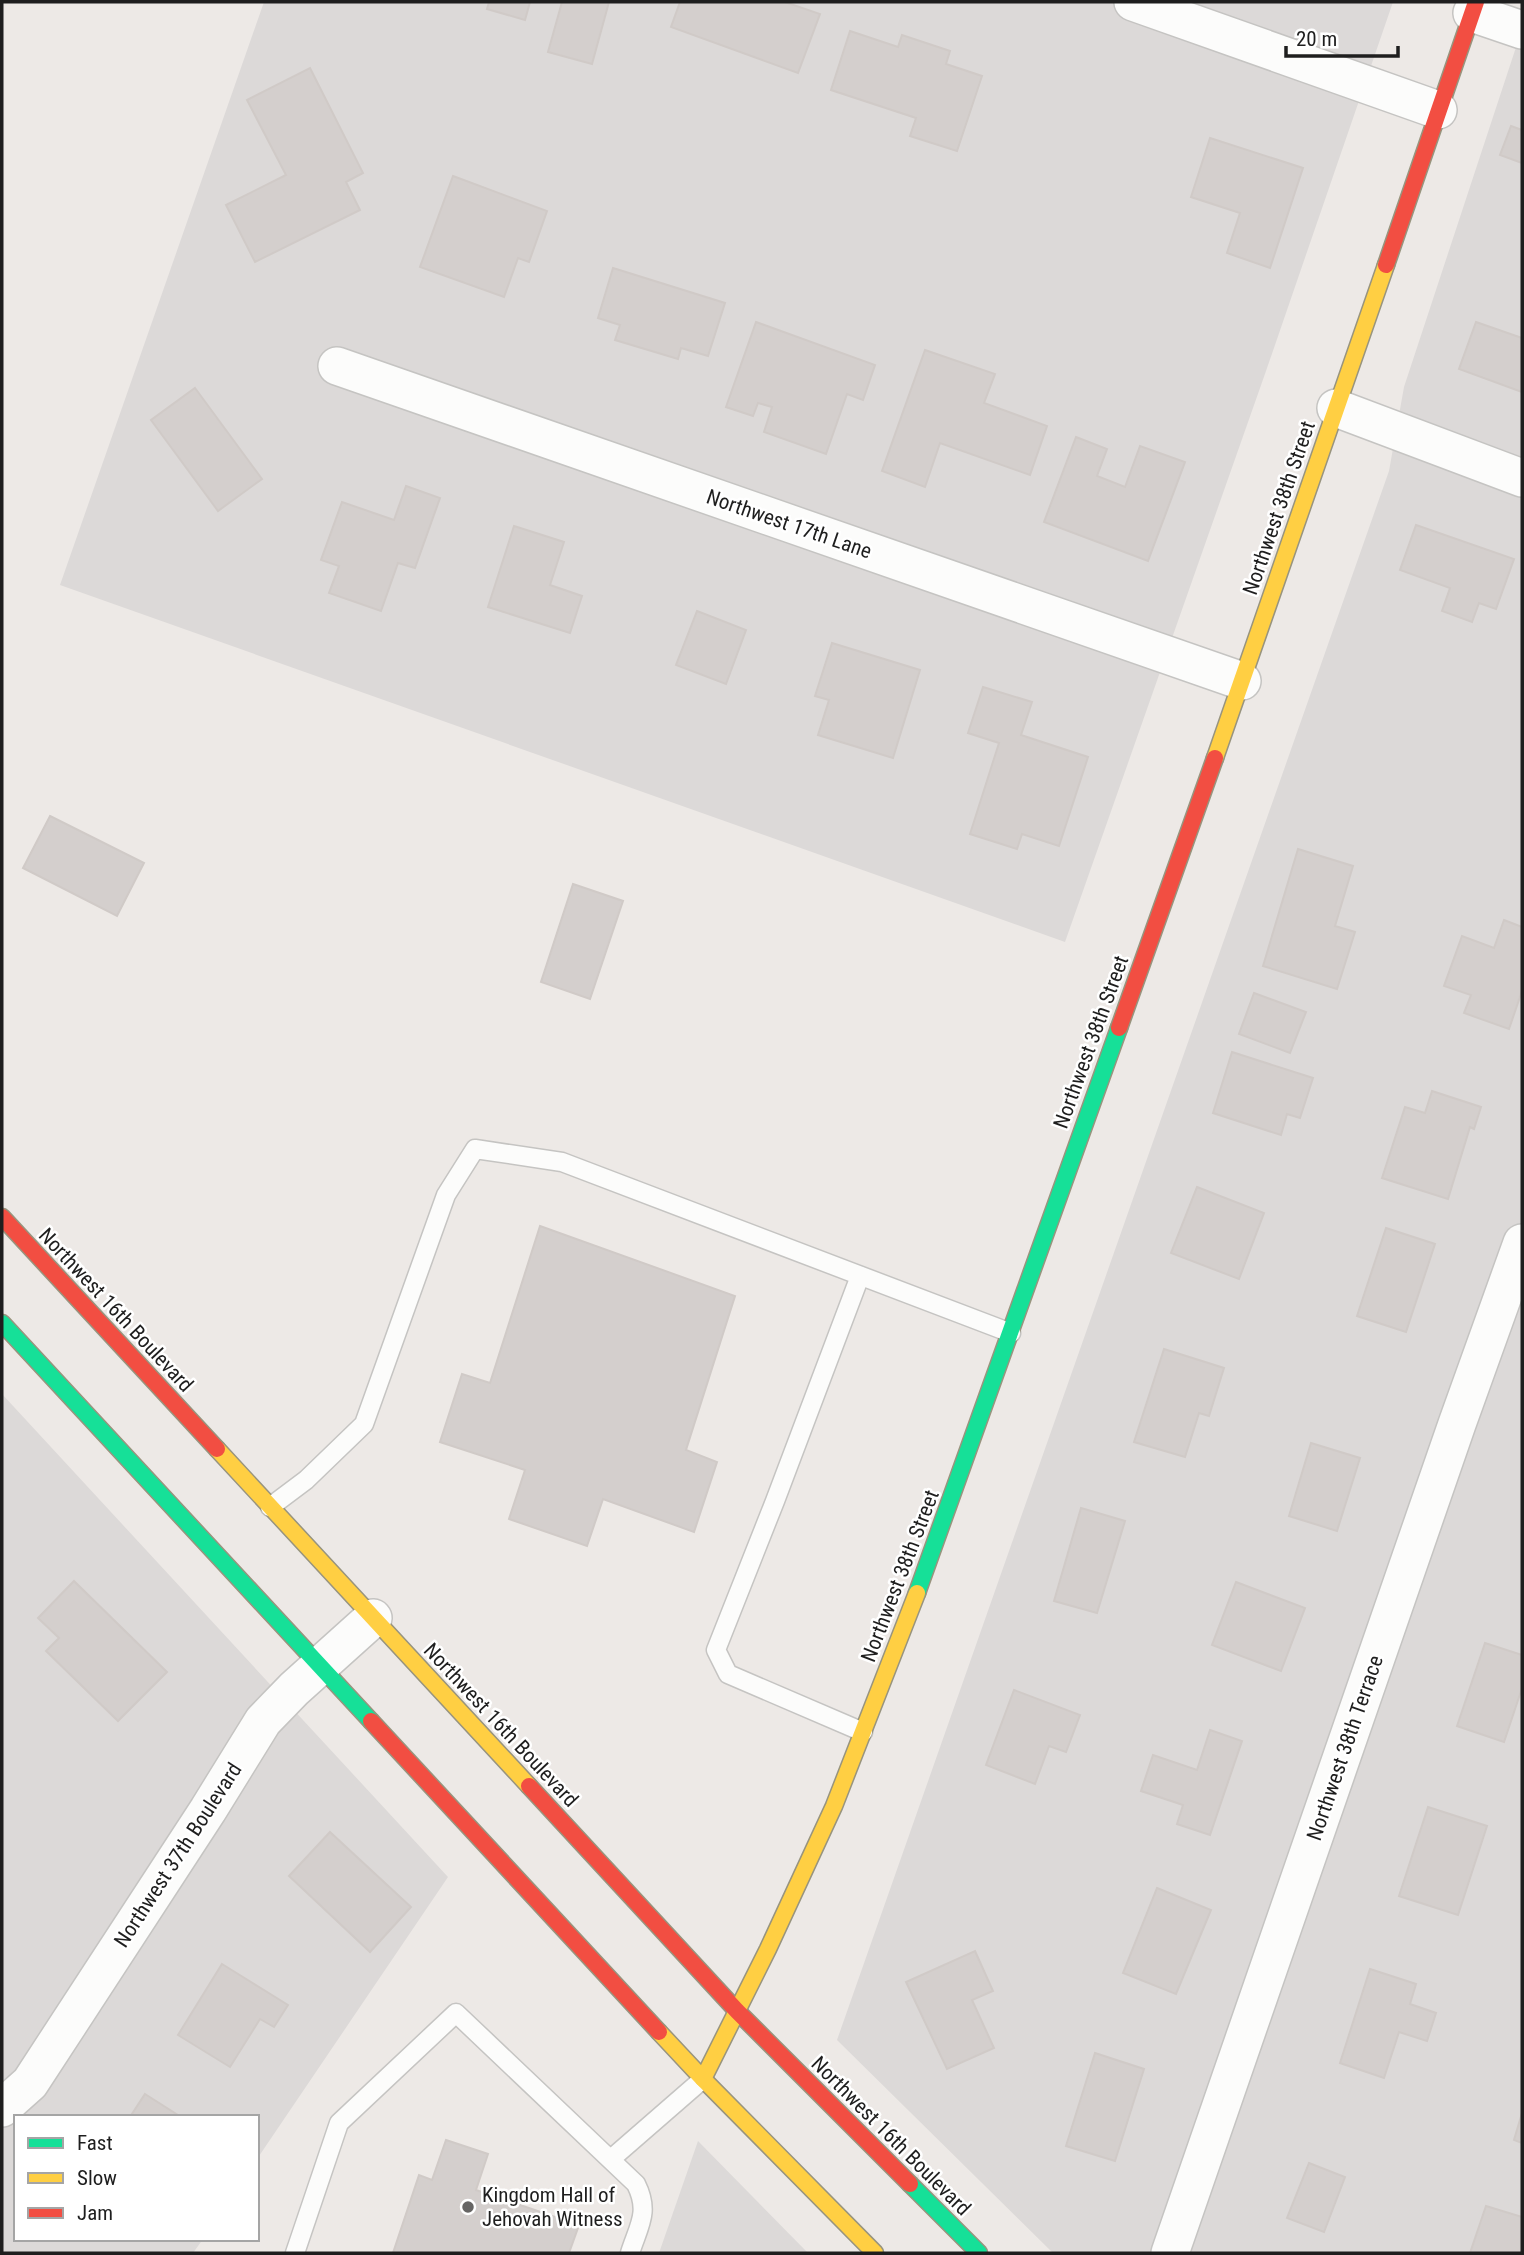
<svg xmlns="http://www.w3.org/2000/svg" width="1524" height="2255" font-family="'Roboto Condensed',sans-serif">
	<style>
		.residential { fill: #dcd9d8 }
		.building { fill: #d4cfcd; stroke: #d0cac7; stroke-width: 2 }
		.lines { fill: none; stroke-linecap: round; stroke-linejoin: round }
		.lane-casing { stroke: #c5c4c2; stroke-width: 21 }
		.street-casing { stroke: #c5c4c2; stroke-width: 40 }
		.fast-casing { stroke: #98947e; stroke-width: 19 }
		.slow-casing { stroke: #98947e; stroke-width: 19 }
		.jam-casing { stroke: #98947e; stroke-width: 19 }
		.lane { stroke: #fcfcfb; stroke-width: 18 }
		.street { stroke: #fcfcfb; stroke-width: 37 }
		.fast { stroke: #16e098; stroke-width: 16 }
		.slow { stroke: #ffcf43; stroke-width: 16 }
		.jam { stroke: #f24e42; stroke-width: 16 }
		.poi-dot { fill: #666564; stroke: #fff; stroke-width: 2.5 }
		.labels { text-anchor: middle; stroke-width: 5; stroke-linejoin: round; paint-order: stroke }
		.street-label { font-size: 21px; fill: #1e1e1e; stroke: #fff }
		.poi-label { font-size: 21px; fill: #1e1e1e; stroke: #fff; text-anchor: start }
	</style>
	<rect width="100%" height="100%" fill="#ede9e6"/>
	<g class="residential">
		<path d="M 264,2 L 1393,2 L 1266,371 L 1065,942 L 60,585 Z"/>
		<path d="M 1522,29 L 1522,2253 L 1053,2253 L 837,2040 L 1389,471 L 1404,387 Z"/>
		<path d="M 2,1394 L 448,1877 L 257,2159 L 257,2117 L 16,2117 L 16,2239 L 203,2239 L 193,2253 L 2,2253 Z"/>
		<path d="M 698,2141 L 808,2253 L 659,2253 Z"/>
	</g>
	<g class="building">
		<path d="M 489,2 L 530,2 L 525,20 L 487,9 Z"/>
		<path d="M 562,2 L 609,2 L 592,64 L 548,52 Z"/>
		<path d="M 680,2 L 785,2 L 820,14 L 798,73 L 671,27 Z"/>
		<path d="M 850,31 L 898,47 L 902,35 L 950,51 L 946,64 L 982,76 L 957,151 L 910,136 L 916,118 L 831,90 Z"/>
		<path d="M 310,68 L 363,173 L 346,182 L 360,210 L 255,262 L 226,205 L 286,175 L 247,100 Z"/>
		<path d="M 1511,126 L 1522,130 L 1522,163 L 1500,155 Z"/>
		<path d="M 1210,138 L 1303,168 L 1270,268 L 1227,253 L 1240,213 L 1191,197 Z"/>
		<path d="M 453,176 L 547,211 L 529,262 L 518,258 L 504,297 L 420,267 Z"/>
		<path d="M 613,268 L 725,303 L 708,356 L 681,348 L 678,359 L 615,340 L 620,325 L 598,318 Z"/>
		<path d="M 756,322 L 875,365 L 863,400 L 847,394 L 826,454 L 764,432 L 772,407 L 758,403 L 753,416 L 726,407 Z"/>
		<path d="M 1476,322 L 1522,338 L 1522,392 L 1459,369 Z"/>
		<path d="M 925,350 L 995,374 L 984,403 L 1047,426 L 1030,475 L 940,443 L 925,487 L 882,471 Z"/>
		<path d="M 195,388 L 262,479 L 218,511 L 151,420 Z"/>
		<path d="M 1076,437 L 1107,449 L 1097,476 L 1125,487 L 1140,446 L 1185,462 L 1148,561 L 1044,522 Z"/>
		<path d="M 406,486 L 440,498 L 415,568 L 398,563 L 381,611 L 329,593 L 339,566 L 321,560 L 342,502 L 394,520 Z"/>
		<path d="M 1416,525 L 1514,559 L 1496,609 L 1479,603 L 1472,622 L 1442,611 L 1450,588 L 1400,570 Z"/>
		<path d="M 514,526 L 564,542 L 550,585 L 582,596 L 570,633 L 488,607 Z"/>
		<path d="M 697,611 L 746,630 L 726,684 L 676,665 Z"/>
		<path d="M 832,643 L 920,670 L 893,758 L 818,735 L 829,700 L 815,696 Z"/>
		<path d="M 983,687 L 1032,702 L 1021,735 L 1088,757 L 1059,846 L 1022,834 L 1017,849 L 970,834 L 999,743 L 968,733 Z"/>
		<path d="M 50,816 L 144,863 L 117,916 L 23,868 Z"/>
		<path d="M 1298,849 L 1353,866 L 1335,926 L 1355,932 L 1337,989 L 1263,966 Z"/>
		<path d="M 573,884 L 623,901 L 590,999 L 541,982 Z"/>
		<path d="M 1504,920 L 1522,927 L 1522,991 L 1509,1029 L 1464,1013 L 1471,995 L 1444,986 L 1462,936 L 1494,948 Z"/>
		<path d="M 1254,993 L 1306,1012 L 1290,1053 L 1239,1034 Z"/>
		<path d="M 1232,1052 L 1313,1078 L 1300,1118 L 1287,1114 L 1281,1135 L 1213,1113 Z"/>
		<path d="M 1432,1091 L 1481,1107 L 1474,1129 L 1470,1127 L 1448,1199 L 1382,1178 L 1405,1107 L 1425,1113 Z"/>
		<path d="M 1197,1187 L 1264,1213 L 1239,1279 L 1171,1253 Z"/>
		<path d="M 540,1226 L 735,1296 L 686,1450 L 717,1462 L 694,1532 L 603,1499 L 587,1546 L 509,1519 L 525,1470 L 440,1442 L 462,1374 L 490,1383 Z"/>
		<path d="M 1386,1228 L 1435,1244 L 1406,1332 L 1357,1316 Z"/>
		<path d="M 1164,1349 L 1224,1368 L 1209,1416 L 1199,1413 L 1185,1457 L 1134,1442 Z"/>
		<path d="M 1311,1443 L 1360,1458 L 1337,1531 L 1289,1516 Z"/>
		<path d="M 1081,1508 L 1125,1521 L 1097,1613 L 1054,1601 Z"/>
		<path d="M 74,1581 L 167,1672 L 118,1721 L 46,1651 L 59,1638 L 38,1618 Z"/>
		<path d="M 1236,1582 L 1305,1608 L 1281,1671 L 1212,1645 Z"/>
		<path d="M 1485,1643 L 1522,1655 L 1522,1688 L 1504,1742 L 1457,1726 Z"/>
		<path d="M 1014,1690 L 1080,1715 L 1066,1752 L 1049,1746 L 1035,1784 L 986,1765 Z"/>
		<path d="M 1210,1730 L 1242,1741 L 1210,1835 L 1177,1824 L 1183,1805 L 1141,1791 L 1153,1755 L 1197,1770 Z"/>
		<path d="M 1428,1807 L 1487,1826 L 1458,1915 L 1399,1896 Z"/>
		<path d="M 330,1832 L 411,1907 L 370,1952 L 289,1876 Z"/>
		<path d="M 1157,1888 L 1211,1910 L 1176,1994 L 1123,1973 Z"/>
		<path d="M 975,1951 L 993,1991 L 972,2000 L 994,2048 L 947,2069 L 906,1982 Z"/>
		<path d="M 222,1964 L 288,2005 L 274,2027 L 260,2019 L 230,2067 L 178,2035 Z"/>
		<path d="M 1370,1969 L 1416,1984 L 1410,2004 L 1436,2013 L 1427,2041 L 1399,2032 L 1384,2078 L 1340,2063 Z"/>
		<path d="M 1095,2053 L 1144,2069 L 1115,2161 L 1066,2146 Z"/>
		<path d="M 145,2094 L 181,2117 L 130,2117 Z"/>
		<path d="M 1522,2113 L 1522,2143 L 1514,2140 Z"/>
		<path d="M 446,2140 L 488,2154 L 476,2190 L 579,2225 L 569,2253 L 393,2253 L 419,2175 L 432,2180 Z"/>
		<path d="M 1309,2163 L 1345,2177 L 1324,2232 L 1287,2218 Z"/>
		<path d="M 1486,2206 L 1522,2217 L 1522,2253 L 1470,2253 Z"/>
	</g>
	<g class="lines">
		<defs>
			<g id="lane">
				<path d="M 860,1276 L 775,1501 L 716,1650 L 728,1674 L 863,1732"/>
				<path d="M 270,1507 L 306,1480 L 364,1424 L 446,1195 L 475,1149 L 562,1162 L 1011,1333"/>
				<path d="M 611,2159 L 703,2079"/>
				<path d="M 295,2253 L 339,2123 L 456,2013 L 636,2184 C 650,2212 639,2225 630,2253"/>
			</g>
			<g id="street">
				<path d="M 1133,2 L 1438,110"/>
				<path d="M 1472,13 L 1522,30"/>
				<path d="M 337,366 L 1242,681"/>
				<path d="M 1336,408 L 1522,478"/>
				<path d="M 2,2108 L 30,2083 L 208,1810 L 263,1721 L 294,1689 L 373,1618"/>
				<path d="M 1170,2253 L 1457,1424 L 1522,1243"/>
			</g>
			<g id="fast">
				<path d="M 2,1323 L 371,1721"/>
				<path d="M 917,1593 L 1119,1028"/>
				<path d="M 910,2184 L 979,2253"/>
			</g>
			<g id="slow">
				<path d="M 1215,758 L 1386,265"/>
				<path d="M 217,1449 L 529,1786"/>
				<path d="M 659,2032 L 703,2079 L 875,2253"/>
				<path d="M 703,2079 L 768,1949 L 834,1806 L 917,1593"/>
			</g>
			<g id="jam">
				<path d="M 1386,265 L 1476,2"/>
				<path d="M 1119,1028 L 1215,758"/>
				<path d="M 2,1217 L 217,1449"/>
				<path d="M 371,1721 L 659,2032"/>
				<path d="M 529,1786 L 737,2011 L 910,2184"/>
			</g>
		</defs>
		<use href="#lane" class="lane-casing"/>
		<use href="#street" class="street-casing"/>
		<use href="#fast" class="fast-casing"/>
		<use href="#slow" class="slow-casing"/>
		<use href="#jam" class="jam-casing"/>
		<use href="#lane" class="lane"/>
		<use href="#street" class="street"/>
		<use href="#fast" class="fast"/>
		<use href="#slow" class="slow"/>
		<use href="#jam" class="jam"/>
	</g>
	<circle class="poi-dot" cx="468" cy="2207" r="7"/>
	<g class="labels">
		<g class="street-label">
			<text transform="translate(1279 508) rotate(-71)" y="7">Northwest 38th Street</text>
			<text transform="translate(789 524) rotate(19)" y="7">Northwest 17th Lane</text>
			<text transform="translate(1091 1042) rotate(-70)" y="7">Northwest 38th Street</text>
			<text transform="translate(116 1310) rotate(47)" y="7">Northwest 16th Boulevard</text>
			<text transform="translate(900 1576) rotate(-69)" y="7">Northwest 38th Street</text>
			<text transform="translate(501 1725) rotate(47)" y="7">Northwest 16th Boulevard</text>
			<text transform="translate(1345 1748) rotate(-71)" y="7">Northwest 38th Terrace</text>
			<text transform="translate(178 1855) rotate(-57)" y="7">Northwest 37th Boulevard</text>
			<text transform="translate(891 2136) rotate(45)" y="7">Northwest 16th Boulevard</text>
		</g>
		<g class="poi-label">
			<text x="482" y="2202">Kingdom Hall of<tspan x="482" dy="24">Jehovah Witness</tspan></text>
		</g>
	</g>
	<rect width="1524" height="2255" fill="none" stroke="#1e1e1e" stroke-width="7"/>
	<rect x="14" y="2115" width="245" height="126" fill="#ffffff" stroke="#a5a5a5" stroke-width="2"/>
	<rect x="28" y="2138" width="35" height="10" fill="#16e098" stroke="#a5a5a5" stroke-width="2"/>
	<text x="77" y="2150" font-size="21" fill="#1e1e1e">Fast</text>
	<rect x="28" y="2173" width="35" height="10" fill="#ffcf43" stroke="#a5a5a5" stroke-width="2"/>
	<text x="77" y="2185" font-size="21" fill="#1e1e1e">Slow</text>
	<rect x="28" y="2208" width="35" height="10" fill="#f24e42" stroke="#a5a5a5" stroke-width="2"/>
	<text x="77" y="2220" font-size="21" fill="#1e1e1e">Jam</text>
	<path d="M1286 46v10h112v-10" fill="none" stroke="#1e1e1e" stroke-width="3.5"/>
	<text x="1296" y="46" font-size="21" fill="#1e1e1e" stroke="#ffffff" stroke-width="5" paint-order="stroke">20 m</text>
</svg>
